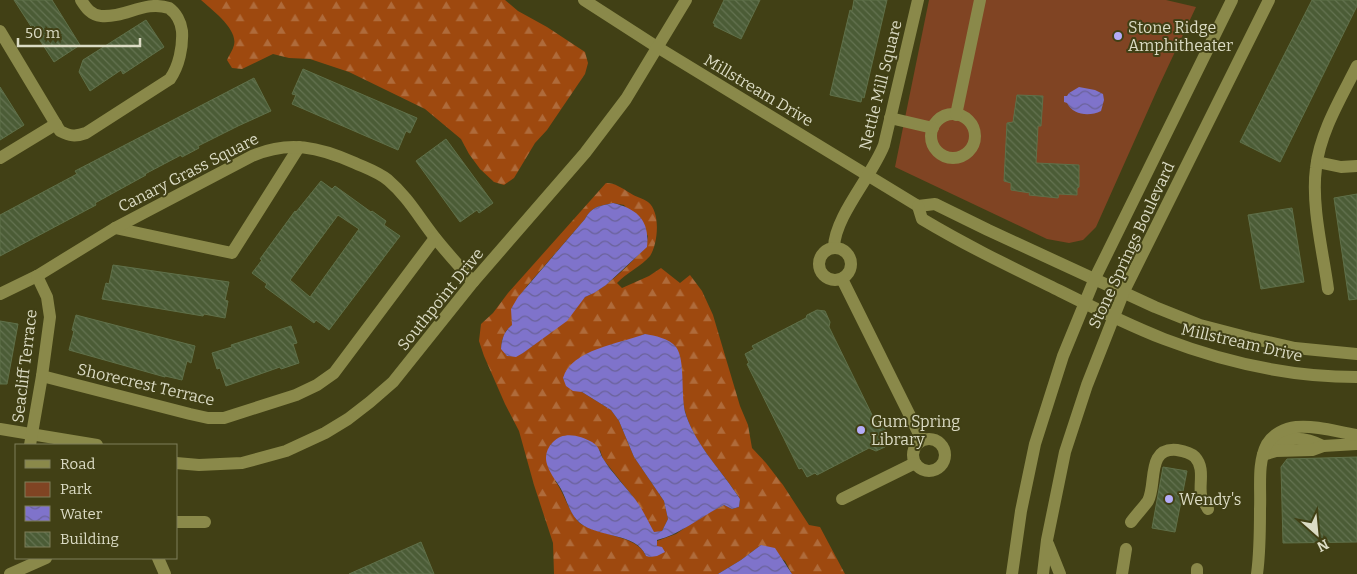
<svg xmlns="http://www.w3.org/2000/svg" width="1357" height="574" font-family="Bitter,serif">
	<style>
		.forest { fill: url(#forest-firs); fill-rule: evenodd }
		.green { fill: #804423 }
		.water { fill: url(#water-waves) }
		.building { fill: url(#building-back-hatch); stroke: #5f7049; fill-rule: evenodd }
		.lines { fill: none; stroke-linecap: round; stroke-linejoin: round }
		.minor { stroke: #8a894a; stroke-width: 12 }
		.poi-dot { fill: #b4acf9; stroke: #414015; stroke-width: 2 }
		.labels { text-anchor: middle; stroke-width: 4; stroke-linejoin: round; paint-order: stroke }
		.poi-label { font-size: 16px; fill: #dbdbc4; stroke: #414015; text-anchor: start }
		.street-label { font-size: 16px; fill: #dbdbc4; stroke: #414015 }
	</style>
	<defs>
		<pattern id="forest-firs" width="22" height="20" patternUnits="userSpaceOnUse" patternTransform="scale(1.25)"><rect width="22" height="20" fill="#9e490f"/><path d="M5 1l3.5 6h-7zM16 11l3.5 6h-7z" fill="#af6b3b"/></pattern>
		<pattern id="water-waves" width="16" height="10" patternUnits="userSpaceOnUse" patternTransform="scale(1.25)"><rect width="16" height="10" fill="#7f73cb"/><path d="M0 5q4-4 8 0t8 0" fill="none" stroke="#6a6299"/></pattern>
		<pattern id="building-back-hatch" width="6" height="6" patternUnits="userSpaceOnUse" patternTransform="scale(1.25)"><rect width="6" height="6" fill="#4b5c36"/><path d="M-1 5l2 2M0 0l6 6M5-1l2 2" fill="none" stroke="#647351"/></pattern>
	</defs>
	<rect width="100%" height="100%" fill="#414015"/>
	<g class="forest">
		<path d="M 201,0 L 505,0 L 518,11 L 547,27 L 585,52 L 588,63 L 585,74 L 547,130 L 535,143 L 514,178 L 504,185 L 494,182 L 480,169 L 469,154 L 461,139 L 425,109 L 349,72 L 310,59 L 289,58 L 273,54 L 242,69 L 232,68 L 227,60 C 229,55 233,50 234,45 C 238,29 212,10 201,0 Z"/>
		<path d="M 606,183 C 615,183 622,188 630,193 C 635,197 643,198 648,202 C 661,212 658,244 650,256 C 642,266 626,273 617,283 L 622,288 L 649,276 L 661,268 L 680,283 L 690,275 L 702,291 L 713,315 L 740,406 L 748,425 L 752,448 L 766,463 L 783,485 L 809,525 L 820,527 L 845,574 L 792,574 L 785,561 L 761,545 L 741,560 L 718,574 L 554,574 L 553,543 L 534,485 L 519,431 L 505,404 L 484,356 L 479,341 L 481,324 L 493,313 L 508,293 ZM 613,203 L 624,205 L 648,236 L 646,247 C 628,265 609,287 585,297 L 523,353 L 501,349 L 502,340 L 506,331 L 512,325 L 526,287 L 585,219 C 592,206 600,206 613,203 ZM 645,334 L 679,354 C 682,373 680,393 685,411 C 694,445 722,470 740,499 L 739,507 L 732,509 L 724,505 L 704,515 L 676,534 L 657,541 L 657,546 L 646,556 C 637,535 600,536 581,524 C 570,516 564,492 555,481 L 600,450 L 603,459 L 634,498 L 654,533 L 662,531 L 668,519 L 664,501 L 634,457 L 619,421 L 611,410 L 582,392 L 630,340 Z"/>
	</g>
	<path class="green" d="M 929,0 L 1166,0 L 1196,7 L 1158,88 L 1096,227 L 1083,240 L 1069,243 L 1047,239 L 895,167 Z"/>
	<g class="water">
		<path d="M 1079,87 L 1095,90 L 1103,94 L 1104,100 L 1101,111 C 1089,117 1073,115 1067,103 L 1064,102 L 1064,96 L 1067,96 L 1069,93 Z"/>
		<path d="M 613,203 C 638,209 650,221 647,247 L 606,285 L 594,293 L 585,297 L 567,321 L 523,353 L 516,357 L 507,356 L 501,349 C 502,338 504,332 512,325 L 511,309 L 518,297 L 585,219 C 592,206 600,206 613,203 Z"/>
		<path d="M 645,334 C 655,336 669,338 676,347 C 686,360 680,397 686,415 C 697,447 722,471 740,499 L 739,507 L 732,509 L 724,505 C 701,516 682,534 657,540 L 657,546 L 662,547 L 665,552 L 657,556 L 650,557 L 646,556 C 636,532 598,538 580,523 C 570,515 567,500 561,489 C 557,482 551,475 548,467 C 544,458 546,449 553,442 C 563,431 580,435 592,442 C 601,448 599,453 604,460 C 613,474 625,486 635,499 C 643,510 648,521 654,532 L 662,531 L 668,519 L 664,501 L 634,457 L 619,421 L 611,410 L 582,392 L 573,391 L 566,386 L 563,378 C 572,349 619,344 645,334 Z"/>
		<path d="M 761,545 L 775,548 L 792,574 L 718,574 L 741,560 Z"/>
	</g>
	<g class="building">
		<path d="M 14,0 L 52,0 L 80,45 L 54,62 Z"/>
		<path d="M 724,0 L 760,0 L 741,39 L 714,26 L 715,24 L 713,23 Z"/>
		<path d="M 854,0 L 887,0 L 864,98 L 862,97 L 861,102 L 830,95 L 850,10 L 852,11 Z"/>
		<path d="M 1312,0 L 1357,0 L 1357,6 L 1280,162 L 1240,142 Z"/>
		<path d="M 146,20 L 164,47 L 123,74 L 121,70 L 90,91 L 79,72 L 83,60 Z"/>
		<path d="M 303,69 L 417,118 L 410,133 L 406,131 L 398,150 L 292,104 L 296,95 L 292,94 Z"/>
		<path d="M 254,78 L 271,111 L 238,126 L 198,146 L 199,148 L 182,157 L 181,155 L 145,174 L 146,175 L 95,203 L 96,205 L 0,256 L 0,215 L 77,174 L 75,171 Z"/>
		<path d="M 0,87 L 24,125 L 0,140 Z"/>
		<path d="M 1017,95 L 1043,96 L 1041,126 L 1038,126 L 1036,163 L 1079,165 L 1079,187 L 1077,188 L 1077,195 L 1059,194 L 1058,198 L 1029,195 L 1030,193 L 1011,190 L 1011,183 L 1004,181 L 1007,123 L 1013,122 Z"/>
		<path d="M 446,139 L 493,203 L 479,213 L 477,210 L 460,222 L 416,161 Z"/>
		<path d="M 321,181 L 332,189 L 335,186 L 371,212 L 372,211 L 386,221 L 384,225 L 400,236 L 329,330 L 316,320 L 314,323 L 265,287 L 267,284 L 252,273 L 262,260 L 260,259 L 295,211 L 296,212 ZM 338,215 L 359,229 L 310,297 L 290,280 Z"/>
		<path d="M 1357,194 L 1357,299 L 1349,300 L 1334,198 Z"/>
		<path d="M 1292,208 L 1304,282 L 1261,289 L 1248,215 Z"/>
		<path d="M 113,265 L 229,282 L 225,300 L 228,301 L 225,318 L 204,314 L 203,316 L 102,299 L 106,283 L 109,284 Z"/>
		<path d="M 817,310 L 825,311 L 830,322 L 829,327 L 877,425 L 883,426 L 889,437 L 885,447 L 876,451 L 869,448 L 817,475 L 815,473 L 807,477 L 802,468 L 799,469 L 747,364 L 749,363 L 745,354 L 754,349 L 752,346 L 806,318 L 807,315 Z"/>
		<path d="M 76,315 L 195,346 L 191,363 L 187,361 L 182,380 L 165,376 L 165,377 L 69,350 L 74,331 L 72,330 Z"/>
		<path d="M 0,321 L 18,324 L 7,384 L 0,384 Z"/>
		<path d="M 291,326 L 297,343 L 293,344 L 299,363 L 281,369 L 280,367 L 226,386 L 220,368 L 217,369 L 212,353 L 232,347 L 231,345 Z"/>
		<path d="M 1357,457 L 1357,542 L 1283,543 L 1281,467 L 1287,459 Z"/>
		<path d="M 1163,467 L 1187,471 L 1175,532 L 1152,528 Z"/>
		<path d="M 421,542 L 434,574 L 349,574 Z"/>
	</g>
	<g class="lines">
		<g class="minor">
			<path d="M 584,0 L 657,47 L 918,206 L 935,204 L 988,230 L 1155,307 L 1200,325 L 1250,338 L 1295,348 L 1357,354"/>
			<path d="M 0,31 L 60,131 C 70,136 75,137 86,133 L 170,79 C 179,66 183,47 182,31 C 181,22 176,13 169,8 C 144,0 126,18 101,16 C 91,15 86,8 81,0"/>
			<circle cx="953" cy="136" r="22"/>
			<path d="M 956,115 L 980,0"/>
			<path d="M 890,118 L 933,128"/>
			<path d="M 0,158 L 56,124"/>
			<path d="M 1317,162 L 1341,167 L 1357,166"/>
			<path d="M 918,206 L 922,219 C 967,246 1013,268 1060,291 C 1094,308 1128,325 1164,339 C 1224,362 1292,377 1357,377"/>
			<path d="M 115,228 L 232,253 L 299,147"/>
			<path d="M 834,247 C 835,216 872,176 884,145 L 918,0"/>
			<circle cx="835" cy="264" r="16"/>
			<path d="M 842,279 L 922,440"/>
			<path d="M 1328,289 C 1323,252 1311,205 1316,168 C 1320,132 1341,98 1357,66"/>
			<path d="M 0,294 L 37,276 L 115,228 L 252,156 C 289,140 319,147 355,163 C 366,168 378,172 388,180 C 408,197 420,219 436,239 C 448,254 461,268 473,282"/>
			<path d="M 42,376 L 190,414 L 208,418 L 224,418 L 296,395 L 317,385 L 334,373 L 435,238"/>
			<path d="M 0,429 L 97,445"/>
			<circle cx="929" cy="455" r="16"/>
			<path d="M 30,445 L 42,376 L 50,317 L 47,297 L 37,276"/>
			<path d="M 1268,449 C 1285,436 1304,436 1323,446"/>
			<path d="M 1263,455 L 1276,451 L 1312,450 L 1323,446 L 1357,444"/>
			<path d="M 176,463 L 199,465 L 242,463 L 286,451 L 325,433 L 348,419 L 370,402 L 393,382 L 473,282 L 585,153 L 626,99 L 686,0"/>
			<path d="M 842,499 L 915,463"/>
			<path d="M 176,522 L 205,522"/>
			<path d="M 1131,522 C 1136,515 1143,508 1148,501 C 1157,484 1146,447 1177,450 C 1183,451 1191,453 1195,457 C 1205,468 1199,483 1201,495 C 1202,500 1206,505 1208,509"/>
			<path d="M 1048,544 L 1060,574"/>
			<path d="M 158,558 L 165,574"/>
			<path d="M 10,574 L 46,558"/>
			<path d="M 1012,574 L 1021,511 L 1035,444 L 1063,356 L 1095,278 L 1232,0"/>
			<path d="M 1043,574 L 1047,540 L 1065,452 L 1087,385 L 1124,291 L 1269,0"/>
			<path d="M 1122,574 L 1126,549"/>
			<path d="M 1197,574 L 1197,569"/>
			<path d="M 1257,574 C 1260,552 1260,531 1260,509 C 1261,488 1257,463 1267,444 C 1273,434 1285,428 1296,427 C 1316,425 1338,432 1357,435"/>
		</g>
	</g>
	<g class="poi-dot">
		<circle cx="1118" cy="36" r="5"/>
		<circle cx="861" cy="430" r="5"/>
		<circle cx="1169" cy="499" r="5"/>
	</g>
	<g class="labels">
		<g class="poi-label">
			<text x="1128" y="33">Stone Ridge<tspan x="1128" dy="18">Amphitheater</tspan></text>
			<text x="871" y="427">Gum Spring<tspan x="871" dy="18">Library</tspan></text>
			<text x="1179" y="505">Wendy's</text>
		</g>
		<g class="street-label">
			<text transform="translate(880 85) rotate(-76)" y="6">Nettle Mill Square</text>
			<text transform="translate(759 90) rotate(31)" y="6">Millstream Drive</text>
			<text transform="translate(188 172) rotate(-27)" y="6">Canary Grass Square</text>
			<text transform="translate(1131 245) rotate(-65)" y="6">Stone Springs Boulevard</text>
			<text transform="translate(440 299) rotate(-51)" y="6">Southpoint Drive</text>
			<text transform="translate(1242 342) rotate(13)" y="6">Millstream Drive</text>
			<text transform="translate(24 366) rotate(-83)" y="6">Seacliff Terrace</text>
			<text transform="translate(146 384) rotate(13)" y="6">Shorecrest Terrace</text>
		</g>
	</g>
	<rect x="15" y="444" width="162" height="115" fill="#414015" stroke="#7f7e5b"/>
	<rect x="25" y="460" width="25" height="8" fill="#8a894a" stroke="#7f7e5b"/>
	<text x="60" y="469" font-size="15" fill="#dbdbc4">Road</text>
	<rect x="25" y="482" width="25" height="15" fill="#804423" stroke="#7f7e5b"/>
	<text x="60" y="494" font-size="15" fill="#dbdbc4">Park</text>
	<rect x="25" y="506" width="25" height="15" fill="url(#water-waves)" stroke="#7f7e5b"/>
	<text x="60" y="519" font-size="15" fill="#dbdbc4">Water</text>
	<rect x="25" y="532" width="25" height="15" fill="url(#building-back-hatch)" stroke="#7f7e5b"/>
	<text x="60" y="544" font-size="15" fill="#dbdbc4">Building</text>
	<g transform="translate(1317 534) rotate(153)" stroke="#414015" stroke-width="4" paint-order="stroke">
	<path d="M0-4L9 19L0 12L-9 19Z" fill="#dbdbc4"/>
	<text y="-8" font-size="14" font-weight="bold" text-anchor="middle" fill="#dbdbc4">N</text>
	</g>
	<path d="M18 38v8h122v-8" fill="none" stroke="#dbdbc4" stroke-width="2.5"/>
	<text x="25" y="38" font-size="15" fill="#dbdbc4" stroke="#414015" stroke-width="4" paint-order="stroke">50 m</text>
</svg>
